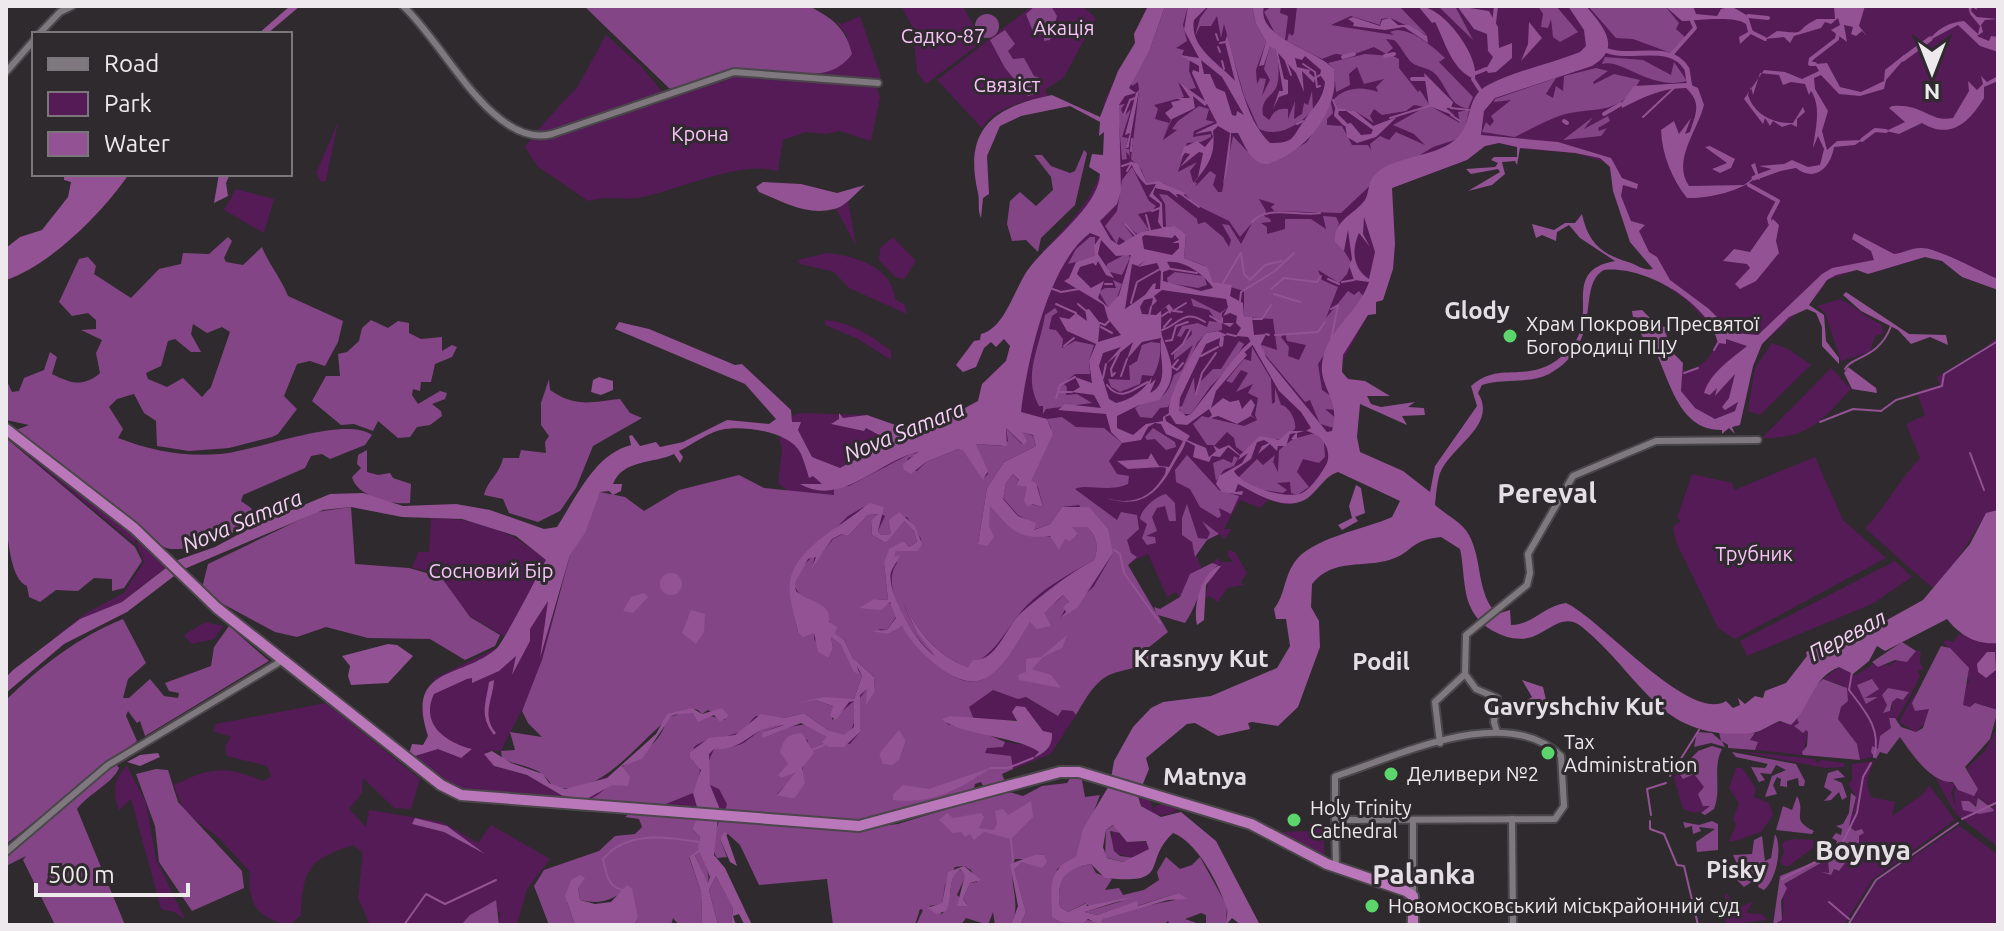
<svg xmlns="http://www.w3.org/2000/svg" width="2004" height="931" font-family="Ubuntu,sans-serif">
	<style>
		.green { fill: #541b56; fill-rule: evenodd }
		.forest { fill: #844586; fill-rule: evenodd }
		.water { fill: #925293; fill-rule: evenodd }
		.lines { fill: none; stroke-linecap: round; stroke-linejoin: round }
		.stream { stroke: #925293; stroke-width: 2 }
		.canal { stroke: #925293; stroke-width: 4 }
		.river { stroke: #925293; stroke-width: 5 }
		.secondary-casing { stroke: #4a464a; stroke-width: 10 }
		.highway-casing { stroke: #4a464a; stroke-width: 14 }
		.secondary { stroke: #7f797f; stroke-width: 6 }
		.highway { stroke: #ba78bb; stroke-width: 10 }
		.poi-dot { fill: #5cd56d; stroke: #2f2a2e; stroke-width: 3 }
		.labels { text-anchor: middle; stroke-width: 6; stroke-linejoin: round; paint-order: stroke }
		.park-label { font-size: 20px; fill: #f8c3f8; stroke: #2f2a2e }
		.poi-label { font-size: 20px; fill: #ede9ed; stroke: #2f2a2e; text-anchor: start }
		.water-label { font-size: 22px; font-style: italic; fill: #f5d2f5; stroke: #2f2a2e }
		.quarter-label { font-size: 24px; font-weight: bold; fill: #e5dee5; stroke: #2f2a2e }
		.district-label { font-size: 28px; font-weight: bold; fill: #e5dee5; stroke: #2f2a2e }
	</style>
	<rect width="100%" height="100%" fill="#2f2a2e"/>
	<g class="green">
		<path d="M 901,6 L 963,6 L 982,42 L 926,84 L 917,72 L 913,28 Z"/>
		<path d="M 1032,6 L 1082,6 L 1096,18 L 1064,77 L 1045,90 L 1048,96 C 1027,101 993,107 982,128 L 937,80 Z"/>
		<path d="M 1148,6 L 1998,6 L 1998,290 L 1962,277 L 1942,261 L 1925,257 L 1868,274 L 1857,270 L 1827,280 L 1819,293 L 1762,344 L 1753,366 L 1740,425 L 1714,430 C 1677,416 1670,386 1657,353 C 1650,337 1635,330 1632,311 L 1642,310 L 1656,324 L 1665,327 L 1669,349 L 1680,359 L 1685,373 C 1707,364 1714,355 1718,333 L 1685,299 L 1657,280 L 1652,266 L 1630,242 L 1608,163 L 1575,153 L 1523,149 L 1499,143 L 1485,146 L 1467,160 L 1392,188 L 1395,244 L 1393,269 L 1383,300 L 1376,302 L 1376,314 L 1368,315 L 1340,366 L 1344,376 L 1353,380 L 1360,408 L 1356,432 L 1360,452 C 1350,461 1341,468 1329,475 C 1308,487 1302,516 1269,499 L 1260,508 L 1240,500 L 1224,529 L 1232,529 L 1224,540 L 1220,534 L 1207,540 L 1191,540 L 1201,567 L 1180,597 L 1176,592 L 1167,597 L 1148,554 L 1127,564 L 1025,697 L 1057,715 L 1062,710 L 1073,711 L 1076,715 L 1051,754 L 976,784 L 973,792 L 858,822 L 461,790 L 409,754 L 412,744 L 424,745 L 428,736 L 421,711 L 435,678 L 499,647 L 504,636 L 468,615 L 429,571 L 412,568 L 418,552 L 429,552 L 431,518 C 481,519 508,529 546,560 L 585,533 C 559,571 555,617 542,661 C 533,693 515,721 501,751 L 486,751 L 494,766 L 527,775 L 561,795 L 756,716 L 844,735 L 798,632 L 793,495 L 778,483 L 782,449 L 779,439 L 790,418 L 798,413 L 866,415 L 901,427 L 937,423 L 978,401 L 982,384 L 1006,361 L 1010,346 L 1004,339 L 996,347 L 991,342 L 984,348 L 976,367 L 963,372 L 956,365 L 974,341 L 980,340 L 981,334 C 999,331 1020,291 1026,272 C 1061,227 1111,195 1104,132 L 1099,136 L 1105,99 L 1135,43 L 1134,34 ZM 951,716 L 998,722 L 1033,717 L 1043,731 L 1043,754 L 1029,745 L 1005,742 Z"/>
		<path d="M 860,16 L 881,77 L 877,82 L 814,75 L 848,37 L 836,21 L 842,24 Z"/>
		<path d="M 606,35 L 641,66 L 663,93 L 542,136 L 533,135 L 578,86 Z"/>
		<path d="M 740,73 L 871,83 L 877,87 L 880,98 L 871,141 L 839,131 L 827,134 L 806,132 L 783,140 L 778,171 C 739,160 681,190 638,198 C 620,200 606,196 588,201 L 537,166 L 525,147 L 532,138 L 551,136 Z"/>
		<path d="M 338,122 L 326,181 L 321,182 L 316,173 Z"/>
		<path d="M 236,189 L 274,199 L 264,233 L 224,210 Z"/>
		<path d="M 848,200 L 856,246 L 836,209 Z"/>
		<path d="M 893,237 L 916,261 L 904,279 L 895,277 L 879,260 L 880,248 Z"/>
		<path d="M 827,253 C 854,256 892,266 895,299 L 905,305 L 907,314 L 849,288 L 834,272 L 800,264 L 798,260 Z"/>
		<path d="M 1840,299 C 1853,304 1865,318 1881,324 L 1884,333 L 1875,336 L 1870,352 L 1841,361 L 1825,313 L 1817,306 Z"/>
		<path d="M 825,320 C 849,322 873,336 891,351 L 891,360 L 858,339 L 825,325 Z"/>
		<path d="M 1998,336 L 1998,510 L 1986,514 C 1969,539 1957,565 1934,587 L 1930,586 L 1865,528 C 1887,506 1899,480 1920,458 L 1906,424 L 1925,415 L 1917,392 L 1940,385 L 1937,377 L 1983,350 Z"/>
		<path d="M 1772,343 L 1790,350 L 1811,365 L 1760,415 L 1748,411 L 1755,368 Z"/>
		<path d="M 1831,368 L 1851,389 C 1821,421 1808,439 1762,438 Z"/>
		<path d="M 11,437 L 136,534 L 135,544 L 13,443 Z"/>
		<path d="M 1815,457 L 1843,520 L 1886,558 L 1735,639 L 1718,628 L 1676,542 L 1673,526 L 1681,521 L 1677,518 L 1692,474 L 1732,483 L 1734,490 Z"/>
		<path d="M 139,535 L 169,565 L 122,602 L 54,638 L 86,613 L 124,593 L 144,562 L 137,544 Z"/>
		<path d="M 1229,550 L 1235,552 L 1247,573 L 1241,582 L 1244,585 L 1227,588 L 1218,602 L 1209,596 L 1205,599 L 1209,578 L 1220,567 L 1212,563 L 1218,558 L 1220,562 L 1233,562 L 1227,555 Z"/>
		<path d="M 1895,561 L 1912,577 L 1872,604 L 1747,656 L 1740,641 Z"/>
		<path d="M 205,622 L 223,626 L 214,639 L 191,644 L 184,635 Z"/>
		<path d="M 1958,634 L 1998,643 L 1998,710 L 1976,703 L 1970,707 L 1962,705 L 1963,688 L 1969,682 C 1963,663 1959,656 1943,643 L 1946,640 L 1954,642 Z"/>
		<path d="M 1916,651 L 1921,651 L 1920,663 L 1924,670 L 1918,670 L 1920,676 C 1907,703 1893,726 1879,749 C 1877,752 1873,754 1872,757 L 1860,760 L 1855,741 L 1838,719 L 1846,691 L 1844,686 L 1823,679 L 1839,667 L 1856,675 L 1873,664 L 1889,665 ZM 1901,691 L 1908,695 L 1902,700 L 1897,698 L 1892,702 L 1892,709 L 1884,713 L 1887,705 L 1884,692 Z"/>
		<path d="M 1915,693 L 1915,701 L 1929,709 L 1925,723 L 1916,732 L 1899,722 Z"/>
		<path d="M 326,703 L 420,779 L 411,809 L 394,808 L 363,778 L 362,793 L 349,809 L 366,827 L 369,810 L 442,822 L 478,843 L 491,825 L 550,859 L 527,889 L 517,925 L 499,925 L 500,912 L 467,920 L 462,925 L 370,925 L 358,898 L 363,853 L 353,845 C 308,860 303,869 301,915 L 290,925 C 258,919 247,904 250,872 L 220,839 L 184,811 L 174,785 C 211,767 224,765 263,781 L 271,776 L 267,766 L 227,756 L 225,746 L 231,737 L 213,731 L 216,724 Z"/>
		<path d="M 1797,719 L 1808,732 L 1803,755 L 1755,750 L 1750,740 C 1760,728 1773,719 1791,724 Z"/>
		<path d="M 1998,727 L 1998,802 L 1989,806 L 1981,799 L 1973,807 L 1969,801 L 1961,801 L 1980,814 L 1998,804 L 1998,847 L 1956,814 L 1954,792 L 1957,785 L 1958,790 L 1973,781 L 1967,768 L 1985,751 Z"/>
		<path d="M 1738,751 L 1815,759 L 1817,763 L 1821,760 L 1844,763 L 1845,767 L 1825,768 Z"/>
		<path d="M 1874,761 C 1868,777 1864,781 1871,797 L 1895,802 L 1892,816 L 1923,794 L 1929,785 L 1955,820 L 1872,880 L 1844,925 L 1777,925 L 1783,916 L 1784,884 L 1828,859 L 1829,874 L 1833,869 L 1839,871 L 1852,853 L 1858,836 L 1864,833 L 1862,829 L 1855,831 L 1849,826 L 1848,817 L 1853,814 L 1856,797 L 1848,784 L 1852,781 L 1852,764 Z"/>
		<path d="M 127,766 L 146,803 L 156,859 L 185,919 L 174,912 L 161,909 L 131,799 L 119,810 C 113,794 113,778 127,766 Z"/>
		<path d="M 1736,768 L 1742,768 L 1756,788 L 1754,797 L 1769,803 L 1773,815 L 1761,832 L 1732,842 L 1729,841 L 1736,825 L 1733,819 L 1739,803 L 1729,788 Z"/>
		<path d="M 1678,772 L 1683,779 L 1694,774 L 1704,787 L 1703,806 L 1709,803 L 1710,806 C 1702,814 1693,814 1683,809 L 1674,778 Z"/>
		<path d="M 1933,773 L 1939,780 L 1956,784 L 1951,793 L 1956,808 L 1954,812 Z"/>
		<path d="M 1139,792 L 1148,795 L 1155,813 L 1152,809 L 1161,804 L 1179,809 L 1170,813 L 1187,811 L 1156,816 L 1141,806 Z"/>
		<path d="M 1310,823 L 1324,823 L 1324,858 L 1282,832 L 1309,831 Z"/>
		<path d="M 1959,826 C 1973,835 1983,844 1998,855 L 1998,925 L 1850,925 L 1877,881 Z"/>
		<path d="M 1113,830 L 1131,842 L 1148,842 L 1149,849 L 1135,858 L 1116,854 L 1111,842 Z"/>
		<path d="M 1795,839 L 1814,840 L 1813,848 L 1789,866 L 1784,866 L 1780,862 L 1784,852 L 1782,845 L 1785,841 Z"/>
		<path d="M 1725,893 L 1729,895 L 1733,909 L 1753,902 L 1746,913 L 1762,914 L 1767,920 L 1726,925 Z"/>
	</g>
	<g class="forest">
		<path d="M 584,6 L 809,6 C 832,18 846,28 852,54 C 826,91 773,65 735,70 C 713,73 691,83 670,89 Z"/>
		<path d="M 1035,6 L 1051,6 L 1057,16 L 1050,40 L 1044,41 L 1044,36 L 1033,32 L 1026,14 Z"/>
		<path d="M 1165,6 L 1188,6 L 1183,25 L 1187,41 L 1176,48 L 1184,50 L 1182,55 L 1190,59 L 1189,71 L 1196,88 L 1186,90 L 1178,82 L 1184,97 L 1154,105 L 1158,109 L 1155,119 L 1169,123 L 1163,140 L 1177,130 L 1172,129 L 1178,121 L 1199,106 L 1209,109 L 1206,120 L 1215,122 L 1194,131 L 1193,137 L 1211,134 L 1211,137 L 1201,142 L 1187,143 L 1178,172 L 1197,162 L 1190,171 L 1193,182 L 1197,183 L 1195,187 L 1210,171 L 1216,175 L 1213,185 L 1218,192 L 1222,192 L 1233,136 L 1247,151 L 1279,159 L 1307,142 L 1331,102 L 1333,113 L 1327,119 L 1327,125 L 1342,126 L 1352,145 L 1368,145 L 1371,150 L 1370,144 L 1380,136 L 1389,140 L 1396,132 L 1425,145 L 1414,134 L 1393,125 L 1425,107 L 1414,105 L 1406,111 L 1382,115 L 1374,109 L 1370,116 L 1374,123 L 1355,111 L 1337,110 L 1333,100 C 1345,87 1362,86 1378,92 L 1376,87 L 1384,79 L 1364,84 L 1357,67 L 1349,74 L 1350,85 L 1336,92 L 1334,69 L 1328,63 L 1365,54 L 1393,56 L 1399,59 L 1399,68 L 1418,92 L 1420,90 L 1430,106 L 1460,123 L 1458,112 L 1469,110 L 1465,128 L 1458,139 L 1433,147 L 1412,160 L 1394,163 L 1341,213 L 1274,211 L 1271,207 L 1275,204 L 1259,199 L 1266,211 L 1264,216 L 1270,219 L 1271,222 L 1261,223 L 1267,227 L 1267,234 L 1285,229 L 1285,219 L 1311,219 L 1326,229 L 1323,216 L 1336,217 L 1339,223 C 1332,244 1343,245 1351,263 L 1347,274 L 1339,283 L 1318,270 L 1322,280 L 1338,287 L 1326,318 L 1348,291 L 1354,295 L 1359,291 L 1363,296 L 1318,364 L 1322,390 L 1331,396 L 1337,410 L 1325,409 L 1337,419 L 1334,428 L 1320,424 L 1310,400 L 1305,402 L 1263,352 L 1262,345 L 1277,350 L 1273,319 L 1244,317 L 1244,291 L 1213,282 L 1205,266 L 1184,258 L 1186,234 L 1172,226 L 1166,227 L 1165,204 L 1159,194 L 1167,195 L 1197,219 L 1198,224 L 1205,222 L 1223,237 L 1229,247 L 1231,240 L 1222,224 L 1229,225 L 1241,244 L 1252,223 L 1240,237 L 1229,221 L 1194,204 L 1185,194 L 1163,183 L 1147,183 L 1141,169 L 1131,159 L 1139,90 L 1138,82 L 1132,86 L 1131,83 L 1149,52 ZM 1285,333 L 1287,341 L 1306,345 L 1299,360 L 1288,356 L 1289,347 L 1281,337 Z"/>
		<path d="M 1209,6 L 1252,6 L 1256,24 L 1266,42 L 1256,70 L 1257,84 L 1260,78 L 1266,79 L 1262,96 L 1270,80 L 1264,69 L 1270,45 L 1276,50 C 1279,60 1280,80 1276,88 C 1271,97 1260,100 1263,115 L 1269,120 C 1274,111 1278,108 1288,109 L 1288,119 L 1295,101 L 1294,119 L 1302,114 L 1304,103 L 1308,105 L 1312,91 L 1313,110 C 1299,125 1279,138 1259,129 L 1244,96 L 1224,24 L 1221,38 L 1217,16 L 1211,26 L 1200,26 L 1195,36 L 1200,18 Z"/>
		<path d="M 1272,6 L 1281,6 L 1280,13 L 1288,16 L 1285,40 L 1275,33 L 1264,12 Z"/>
		<path d="M 1297,6 L 1399,6 L 1427,35 L 1390,18 L 1381,19 L 1380,25 L 1351,16 L 1331,25 L 1394,35 L 1390,32 C 1407,24 1432,46 1445,58 L 1439,62 L 1473,97 L 1468,109 C 1450,105 1448,90 1438,77 C 1430,66 1418,69 1410,61 C 1404,54 1401,46 1394,40 L 1386,39 L 1393,48 L 1386,54 L 1374,47 L 1349,56 C 1330,54 1342,52 1322,59 L 1287,41 L 1289,33 L 1292,36 L 1294,33 Z"/>
		<path d="M 1438,6 L 1455,6 L 1473,40 Z"/>
		<path d="M 1538,6 L 1556,6 L 1578,32 L 1560,42 L 1553,37 L 1551,19 L 1548,28 L 1541,27 L 1543,14 Z"/>
		<path d="M 1588,6 L 1665,6 L 1679,23 L 1676,29 L 1686,38 L 1671,53 L 1633,39 L 1616,38 Z"/>
		<circle cx="987" cy="26" r="12"/>
		<path d="M 1005,30 L 1015,44 L 1008,51 L 1013,59 L 1024,58 L 1034,76 L 1042,79 L 1037,86 L 1039,93 L 1028,96 L 1005,68 L 990,40 Z"/>
		<path d="M 1605,57 L 1643,60 L 1671,75 L 1674,62 L 1687,81 C 1650,91 1622,58 1602,64 Z"/>
		<path d="M 1596,68 L 1608,71 L 1593,82 L 1594,84 L 1614,74 L 1640,80 C 1617,121 1590,103 1554,118 C 1537,125 1527,131 1515,137 L 1482,132 L 1486,122 L 1490,126 L 1494,121 L 1491,116 L 1511,100 L 1494,102 L 1495,99 L 1556,78 L 1546,94 L 1553,98 L 1556,86 L 1563,91 L 1564,76 Z"/>
		<path d="M 1125,104 L 1121,109 L 1124,116 L 1131,109 L 1122,137 L 1128,138 L 1125,149 L 1129,149 L 1129,155 L 1126,152 L 1127,159 L 1122,160 L 1118,112 L 1119,105 Z"/>
		<path d="M 1608,116 L 1610,121 L 1598,128 L 1599,131 L 1607,128 L 1601,136 L 1563,140 L 1593,117 L 1584,129 Z"/>
		<path d="M 1084,150 L 1087,153 L 1075,205 L 1041,238 L 1038,252 L 1026,240 L 1012,241 L 1007,224 L 1010,201 L 1020,192 L 1036,206 L 1053,190 L 1051,177 L 1034,155 L 1042,155 L 1051,166 L 1070,173 L 1075,171 Z"/>
		<path d="M 1132,167 L 1149,201 L 1156,206 L 1152,211 L 1138,214 L 1149,230 L 1137,234 L 1123,223 L 1134,238 L 1128,243 L 1119,237 L 1117,244 L 1105,226 L 1117,211 L 1122,180 Z"/>
		<path d="M 228,237 L 232,241 L 224,258 L 226,262 L 243,265 L 262,247 C 269,265 281,278 288,296 L 343,321 L 338,342 L 325,366 L 310,361 L 297,364 L 284,396 L 297,409 L 278,434 L 272,437 L 229,448 L 189,451 L 157,446 L 156,421 L 144,413 L 134,394 L 117,399 L 109,407 L 123,429 L 118,438 C 152,451 184,457 221,454 C 256,451 345,415 372,435 L 365,445 L 330,459 L 322,454 L 311,456 L 305,468 L 243,495 L 241,501 L 251,508 L 255,518 C 231,537 200,550 171,549 C 153,549 38,448 16,430 L 29,425 L 6,420 L 6,379 L 12,392 L 19,391 L 24,378 L 44,370 L 50,352 L 57,357 L 52,374 C 70,383 83,388 100,373 L 96,353 L 102,340 L 81,330 L 96,329 L 96,320 L 88,313 L 72,316 L 59,302 L 79,259 L 88,257 L 96,266 L 94,274 L 131,298 L 159,269 L 181,264 L 183,253 L 209,254 ZM 193,324 L 207,333 L 222,327 L 230,332 L 211,387 L 202,397 L 183,378 L 167,387 L 148,379 L 146,373 L 161,366 L 168,341 L 175,339 L 191,352 L 201,352 L 191,334 Z"/>
		<path d="M 1095,237 L 1095,257 L 1068,264 L 1076,249 L 1090,237 Z"/>
		<path d="M 1128,253 L 1130,258 L 1122,275 L 1106,271 L 1107,264 Z"/>
		<path d="M 1175,272 L 1204,276 L 1207,285 L 1198,288 L 1168,283 L 1167,278 Z"/>
		<path d="M 1113,280 L 1122,284 L 1116,300 L 1108,307 L 1099,292 L 1105,288 L 1116,288 Z"/>
		<path d="M 1191,298 L 1220,313 L 1228,307 L 1222,313 L 1222,330 L 1206,333 L 1197,343 L 1168,407 L 1160,408 L 1152,418 L 1140,417 L 1135,408 C 1157,392 1163,408 1174,375 L 1182,370 L 1193,345 L 1174,360 L 1174,354 L 1192,334 L 1191,329 L 1186,329 L 1181,337 L 1177,336 L 1182,326 L 1198,323 L 1207,327 L 1209,321 L 1217,322 L 1209,310 L 1193,306 Z"/>
		<path d="M 1055,308 L 1058,312 L 1052,316 L 1049,329 L 1056,330 L 1063,339 L 1062,348 L 1075,341 L 1094,345 L 1089,361 L 1090,374 L 1075,374 L 1063,383 L 1067,387 L 1066,395 L 1077,394 L 1092,403 L 1046,409 L 1043,414 L 1043,406 L 1039,406 C 1022,375 1040,348 1045,315 Z"/>
		<path d="M 371,320 L 388,328 L 398,321 L 409,323 L 409,333 L 421,339 L 442,337 L 442,351 L 452,345 L 457,347 L 452,357 L 435,364 L 431,382 L 421,382 L 420,391 L 413,389 L 412,395 L 418,404 L 440,391 L 447,393 L 445,399 L 432,404 L 441,411 L 442,416 L 430,425 L 417,427 L 410,437 L 398,438 L 378,421 L 373,431 L 354,424 L 341,425 L 312,401 L 326,376 L 340,376 L 338,354 L 347,352 L 359,341 L 362,328 Z"/>
		<path d="M 1239,341 L 1244,344 L 1232,365 L 1210,387 L 1191,414 L 1182,414 L 1178,407 L 1182,406 L 1194,377 L 1195,394 L 1199,383 L 1213,369 L 1221,369 Z"/>
		<path d="M 1151,342 L 1160,343 C 1161,356 1159,365 1153,376 L 1142,375 L 1140,384 L 1120,392 L 1111,387 L 1108,379 L 1130,380 L 1129,366 L 1137,361 L 1142,345 Z"/>
		<path d="M 1252,347 L 1271,379 L 1272,404 L 1275,402 L 1275,388 L 1281,405 C 1289,406 1297,421 1295,429 L 1281,440 C 1264,437 1257,441 1243,452 L 1236,447 L 1234,438 L 1227,432 L 1215,445 L 1207,445 L 1193,424 L 1202,416 L 1244,426 L 1257,420 L 1255,415 L 1258,398 L 1248,393 L 1253,384 L 1236,392 L 1248,373 L 1241,370 L 1232,383 L 1226,381 L 1244,359 L 1251,361 Z"/>
		<path d="M 549,379 L 550,390 C 576,408 591,402 620,399 L 630,413 L 642,418 L 593,446 L 576,488 L 560,511 L 538,522 L 509,513 L 503,499 L 484,495 C 487,481 500,474 503,458 L 519,458 L 521,450 L 546,453 L 545,442 L 549,436 L 541,425 L 541,403 Z"/>
		<path d="M 1062,417 L 1076,427 L 1104,428 L 1122,443 L 1109,461 L 1117,474 L 1129,476 L 1128,484 C 1108,493 1086,483 1075,489 L 1117,520 L 1121,512 L 1137,515 L 1139,529 L 1127,540 L 1131,553 L 1137,557 L 1128,565 L 1156,613 L 1154,607 L 1160,609 L 1180,597 L 1190,574 L 1212,563 L 1218,565 C 1201,580 1199,603 1185,623 L 1158,615 L 1168,632 L 1148,648 L 1152,661 C 1138,669 1123,669 1109,675 C 1094,682 1084,702 1076,715 L 1073,711 L 1062,710 L 1058,716 L 1026,697 L 1018,699 L 993,690 L 969,707 L 974,720 L 951,716 L 947,724 L 979,731 L 1005,742 L 1003,747 L 987,748 L 985,753 L 1011,756 L 1013,769 L 1002,774 L 1005,782 L 985,790 L 981,782 L 975,784 L 973,792 L 858,822 L 725,811 L 727,804 L 719,789 L 710,785 L 707,765 L 714,749 C 722,748 738,747 745,742 C 766,727 758,728 785,724 L 763,732 L 806,724 L 828,737 L 826,740 L 850,744 L 860,732 L 859,699 L 868,687 L 868,699 L 875,691 L 874,677 L 853,658 L 844,640 L 835,635 C 823,610 831,607 801,597 L 794,585 L 802,567 L 815,554 L 813,565 L 833,539 L 843,534 L 848,536 L 868,515 L 878,514 L 871,520 L 872,535 L 886,543 L 903,520 L 914,531 L 917,542 L 909,547 L 904,541 L 884,563 L 888,600 L 874,599 L 892,604 L 896,617 L 887,630 L 878,629 L 888,634 L 902,625 C 912,646 957,693 983,679 C 1006,667 1013,639 1030,622 C 1039,612 1053,607 1063,595 L 1069,602 L 1060,619 L 1094,586 L 1113,553 L 1079,505 L 1062,507 L 1050,524 L 1033,530 L 1031,522 L 1018,515 L 1003,498 L 1006,483 L 1013,474 L 1019,481 L 1016,484 L 1027,487 L 1029,506 L 1031,504 L 1043,507 L 1038,487 L 1030,481 L 1051,428 L 1047,419 ZM 895,738 L 906,741 L 899,759 L 879,754 ZM 807,739 L 809,746 L 794,799 L 777,794 L 796,774 L 796,771 L 782,778 L 788,765 L 787,759 Z"/>
		<path d="M 1006,428 L 1022,444 L 1022,431 L 1033,436 L 1036,446 L 1004,462 L 987,488 L 978,544 L 989,526 L 989,505 C 1018,523 1042,545 1078,535 L 1071,528 L 1076,525 L 1087,527 C 1097,537 1099,547 1094,560 C 1069,574 1034,593 1017,617 C 1001,638 993,655 968,667 C 938,657 917,630 903,603 L 917,633 L 936,657 C 915,640 878,588 897,563 L 893,558 L 896,551 L 918,551 L 921,539 L 907,517 L 888,521 L 891,534 L 881,535 L 878,531 L 885,516 L 865,506 L 848,516 L 793,571 L 792,603 L 798,632 L 814,633 L 814,639 L 829,658 L 833,648 L 831,637 L 841,645 L 862,676 L 854,699 L 815,700 L 833,706 L 832,720 L 854,701 C 854,714 858,728 844,736 L 828,730 L 804,713 L 784,718 L 756,716 C 748,722 748,729 737,733 C 722,739 708,736 694,747 L 692,761 L 700,765 L 699,782 L 693,793 L 656,808 L 566,800 L 561,795 C 570,797 584,802 592,798 C 610,790 614,772 626,764 C 642,752 662,742 666,720 C 684,707 707,715 726,720 L 708,710 L 702,714 L 698,710 C 662,698 619,795 561,788 C 550,787 550,780 542,774 C 532,766 514,765 502,758 L 501,751 L 515,750 L 510,732 L 542,737 L 528,723 L 522,711 L 542,660 L 570,555 L 600,492 L 625,497 L 644,511 L 679,490 L 739,475 L 764,488 L 834,495 L 834,487 L 849,486 L 912,453 L 919,454 L 908,458 L 904,470 L 917,471 L 926,462 L 958,449 L 963,451 L 983,479 L 988,474 L 976,444 L 1002,446 L 1008,441 Z"/>
		<path d="M 1153,428 L 1175,442 L 1176,447 L 1166,450 L 1155,439 L 1147,440 L 1145,437 Z"/>
		<path d="M 1315,433 L 1324,442 L 1325,457 L 1319,463 L 1303,459 L 1297,472 L 1309,487 L 1297,495 L 1291,493 L 1290,482 L 1277,483 L 1287,490 L 1283,493 L 1256,489 L 1238,478 L 1257,459 L 1263,465 L 1275,455 L 1273,462 L 1278,472 L 1279,450 L 1293,439 Z"/>
		<path d="M 6,438 L 135,547 L 142,561 L 124,588 L 112,591 L 112,579 L 94,578 L 78,591 L 56,590 L 40,602 L 29,597 L 27,586 C 0,576 6,469 6,438 Z"/>
		<path d="M 367,450 L 367,472 L 378,475 L 390,473 L 393,478 L 411,484 L 410,503 C 392,505 357,497 352,477 L 361,468 L 357,464 L 358,455 Z"/>
		<path d="M 1187,455 L 1219,490 L 1239,496 L 1231,514 L 1219,508 L 1221,516 L 1218,518 L 1200,507 L 1190,489 L 1176,482 L 1175,470 Z"/>
		<path d="M 1234,456 L 1238,458 L 1234,466 L 1224,470 L 1216,481 L 1213,463 L 1223,459 L 1232,463 Z"/>
		<path d="M 1166,494 L 1175,503 L 1176,521 L 1169,521 L 1165,506 L 1157,508 L 1152,517 L 1157,531 L 1146,536 L 1155,537 L 1156,543 L 1147,545 L 1142,538 L 1147,524 L 1140,519 C 1141,509 1156,496 1166,494 Z"/>
		<path d="M 1187,504 L 1198,538 L 1207,539 L 1210,533 L 1202,521 L 1219,534 L 1207,540 L 1195,557 L 1192,542 L 1182,535 L 1182,518 Z"/>
		<path d="M 351,507 L 355,564 L 409,568 L 441,577 L 470,617 L 500,635 L 495,646 L 465,660 L 430,639 L 368,638 L 326,627 L 297,637 L 275,632 L 223,604 L 202,588 L 208,564 L 316,512 Z"/>
		<path d="M 123,619 L 146,663 L 128,679 L 123,698 L 129,698 L 150,679 L 164,696 L 178,698 L 179,693 L 169,691 L 165,683 L 211,666 L 214,647 L 229,626 L 269,661 L 145,736 L 140,721 L 137,723 L 128,711 L 126,716 L 137,741 L 6,844 L 6,700 C 41,666 78,637 123,619 Z"/>
		<path d="M 1902,642 L 1916,651 L 1907,662 L 1895,660 L 1878,667 L 1872,662 Z"/>
		<path d="M 1941,646 L 1950,648 L 1969,668 L 1963,705 L 1970,707 L 1975,703 L 1998,710 L 1990,739 L 1965,767 L 1978,789 L 1974,796 L 1958,790 L 1953,782 C 1931,784 1910,751 1900,737 L 1887,754 L 1880,752 L 1876,759 L 1871,752 L 1872,746 L 1878,749 L 1880,736 L 1891,728 L 1889,718 L 1895,718 L 1901,727 L 1916,732 L 1923,728 L 1929,709 L 1915,711 L 1912,703 Z"/>
		<path d="M 1823,679 L 1847,688 L 1848,701 L 1841,707 L 1838,719 L 1857,744 L 1860,760 L 1803,755 L 1802,752 L 1807,746 L 1808,732 L 1806,730 L 1803,733 L 1794,726 L 1799,723 L 1797,719 L 1812,689 Z"/>
		<path d="M 1872,679 L 1879,689 L 1865,698 L 1878,697 L 1866,704 L 1857,685 Z"/>
		<path d="M 1888,688 L 1909,692 L 1903,700 L 1897,698 L 1892,702 L 1890,711 L 1883,713 L 1887,705 L 1882,695 Z"/>
		<path d="M 1729,731 L 1755,733 L 1750,740 L 1758,742 L 1755,750 L 1728,748 L 1728,745 L 1722,741 L 1725,747 L 1711,743 L 1694,747 L 1697,732 L 1712,733 L 1721,741 L 1719,732 Z"/>
		<path d="M 1712,746 L 1722,749 C 1712,768 1722,788 1714,809 L 1705,815 L 1701,813 L 1710,806 L 1703,806 L 1698,794 L 1704,787 L 1694,774 L 1683,779 L 1678,772 L 1698,751 Z"/>
		<path d="M 1732,752 L 1796,764 L 1805,781 L 1804,786 L 1799,786 L 1798,778 L 1787,781 L 1787,787 L 1780,786 L 1781,779 L 1777,777 L 1773,785 L 1777,794 L 1765,797 L 1772,776 L 1786,770 L 1776,765 L 1771,774 L 1760,773 L 1765,780 L 1759,782 L 1751,767 L 1765,768 L 1768,764 L 1736,757 Z"/>
		<path d="M 115,763 L 119,768 C 113,783 88,794 77,809 L 125,925 L 55,925 L 23,860 L 26,856 L 6,866 L 6,856 Z"/>
		<path d="M 156,769 L 168,770 L 178,802 L 242,871 L 244,888 L 192,911 L 159,862 L 155,826 L 136,774 Z"/>
		<path d="M 1838,770 L 1845,777 L 1833,779 L 1842,783 L 1847,797 L 1842,800 L 1839,792 L 1831,800 L 1824,801 L 1832,792 L 1824,787 L 1828,773 Z"/>
		<path d="M 1081,775 L 1085,797 L 1100,795 L 1076,858 L 1057,869 L 1052,917 L 1097,921 L 1096,925 L 1020,925 L 1026,912 L 1014,870 L 1016,864 L 1044,855 L 1037,854 L 1031,859 L 1015,859 C 1006,882 1023,901 1011,925 L 995,925 L 993,912 L 988,925 L 966,918 L 961,925 L 916,925 L 923,910 L 920,909 L 915,925 L 833,925 L 827,879 L 759,885 L 740,845 L 728,834 L 720,839 L 727,857 L 717,858 C 709,845 715,833 719,821 L 853,829 L 898,824 L 1006,791 L 1023,796 L 1042,786 L 1067,783 L 1071,777 ZM 964,866 L 971,870 L 977,882 L 970,883 L 963,899 L 968,905 L 957,895 L 966,875 L 959,869 C 945,882 956,900 942,914 L 929,906 L 942,904 L 945,885 L 955,867 Z"/>
		<path d="M 1851,793 L 1856,797 L 1849,826 L 1855,831 L 1862,829 L 1864,833 L 1859,836 L 1859,843 L 1855,843 C 1851,854 1847,861 1839,871 L 1834,869 L 1831,875 L 1821,872 L 1829,873 L 1828,859 L 1784,884 L 1787,888 L 1781,901 L 1782,920 L 1773,925 L 1780,876 L 1819,860 L 1831,845 L 1835,848 L 1837,841 L 1832,838 L 1836,833 L 1841,835 L 1842,829 L 1836,826 L 1843,824 L 1849,813 Z"/>
		<path d="M 1797,796 C 1807,814 1789,819 1814,831 L 1812,834 L 1776,830 L 1783,806 L 1792,810 Z"/>
		<path d="M 1978,798 L 1993,809 L 1994,811 L 1980,814 L 1963,810 L 1961,801 L 1969,801 L 1976,807 Z"/>
		<path d="M 630,813 L 698,818 L 692,829 L 700,837 C 696,855 712,868 708,884 L 695,856 L 689,857 L 701,892 L 702,925 L 679,925 L 673,918 L 671,925 L 634,925 L 638,918 L 623,892 C 606,902 600,904 580,900 L 578,888 L 567,902 L 575,925 L 549,925 L 534,886 L 544,870 L 599,851 L 615,836 L 635,834 L 642,827 L 639,819 L 625,817 Z"/>
		<path d="M 1712,821 L 1718,824 L 1718,850 L 1697,852 L 1696,842 L 1715,829 L 1699,827 L 1701,831 L 1693,834 L 1692,826 L 1685,828 L 1683,822 L 1699,825 Z"/>
		<path d="M 1114,825 L 1120,833 L 1110,831 L 1114,851 L 1120,856 L 1135,858 L 1123,862 L 1105,857 L 1106,830 Z"/>
		<path d="M 1775,834 C 1783,847 1776,881 1764,890 L 1758,887 L 1761,876 L 1744,887 L 1731,874 L 1737,864 L 1733,855 L 1752,854 L 1754,840 L 1762,836 L 1765,861 L 1771,858 Z"/>
		<path d="M 1166,857 L 1180,869 L 1192,865 L 1200,857 L 1227,906 L 1226,925 L 1206,925 L 1206,915 L 1201,913 L 1185,919 L 1202,925 L 1170,925 L 1168,921 L 1163,925 L 1101,925 L 1103,919 L 1120,911 L 1175,900 L 1178,893 L 1137,906 L 1136,902 L 1097,915 L 1085,912 L 1122,901 L 1090,907 L 1086,903 L 1068,912 L 1060,907 C 1056,881 1065,867 1091,864 L 1096,873 L 1112,879 L 1105,890 L 1119,888 L 1123,895 L 1144,890 L 1159,880 L 1157,872 Z"/>
		<path d="M 716,876 L 733,907 L 731,925 L 718,925 L 709,890 Z"/>
		<path d="M 496,900 L 499,925 L 461,925 L 470,915 Z"/>
	</g>
	<g class="water">
		<path d="M 290,6 L 300,6 L 267,34 L 258,34 Z"/>
		<path d="M 1148,6 L 1165,6 L 1149,52 L 1129,88 L 1136,93 L 1139,90 L 1129,145 L 1130,161 L 1138,164 L 1147,183 L 1158,181 L 1185,193 L 1198,177 L 1203,153 L 1199,152 L 1180,167 L 1190,154 L 1185,153 L 1180,159 L 1184,147 L 1197,141 L 1205,147 L 1213,137 L 1211,131 L 1194,134 L 1217,123 L 1207,104 L 1205,106 L 1193,96 L 1195,108 L 1172,119 L 1161,143 L 1171,120 L 1165,113 L 1173,107 L 1171,102 L 1181,100 L 1176,98 L 1190,98 L 1180,83 L 1205,101 L 1192,73 L 1193,70 L 1199,72 L 1199,66 L 1180,55 L 1199,58 L 1184,30 L 1188,6 L 1208,6 L 1194,20 C 1189,48 1219,63 1235,81 L 1225,42 L 1227,35 C 1238,69 1243,117 1270,143 C 1295,143 1291,138 1304,121 C 1314,106 1323,100 1325,82 L 1320,75 L 1321,70 L 1305,56 L 1302,60 L 1295,58 L 1297,67 L 1310,70 L 1309,73 L 1315,78 L 1314,83 L 1302,71 L 1304,92 L 1296,73 L 1278,53 L 1284,79 L 1288,80 L 1288,94 L 1279,97 L 1273,109 L 1279,91 L 1283,91 L 1276,50 L 1270,46 L 1264,65 L 1259,66 L 1266,42 L 1256,24 L 1252,6 L 1264,6 C 1256,38 1315,49 1334,69 C 1340,107 1311,145 1278,160 C 1272,162 1267,166 1260,163 C 1249,158 1243,142 1238,133 L 1231,133 C 1231,148 1228,171 1223,185 L 1230,133 L 1218,126 L 1213,131 C 1217,162 1201,172 1184,195 L 1176,194 L 1178,198 L 1169,191 L 1155,188 L 1153,194 L 1162,203 L 1163,227 L 1174,226 L 1186,234 L 1184,258 L 1207,267 L 1213,282 L 1232,285 L 1230,296 L 1243,303 L 1244,317 L 1252,317 L 1254,335 L 1266,334 L 1261,344 L 1266,357 L 1327,432 L 1332,431 C 1342,398 1316,387 1323,358 C 1329,329 1359,311 1369,282 L 1354,280 L 1349,265 L 1352,259 L 1348,230 L 1344,251 L 1335,242 C 1333,220 1354,215 1365,200 C 1369,193 1368,184 1373,177 C 1390,155 1432,159 1455,140 C 1474,125 1464,97 1488,85 C 1517,70 1550,64 1580,52 L 1586,46 L 1584,30 L 1568,6 L 1586,6 C 1603,26 1623,48 1592,66 L 1495,98 L 1484,111 L 1481,135 L 1558,142 L 1611,158 L 1622,178 L 1638,184 L 1637,189 L 1623,185 L 1621,196 L 1631,221 L 1645,225 L 1639,231 L 1649,252 L 1657,257 L 1670,280 L 1709,309 L 1733,333 L 1758,335 L 1822,274 L 1832,268 L 1874,260 L 1871,251 L 1852,239 L 1854,233 L 1894,254 C 1903,253 1911,248 1920,248 C 1934,246 1981,272 1998,279 L 1998,290 L 1962,277 L 1942,261 L 1925,257 L 1868,274 L 1857,270 L 1836,275 L 1827,280 L 1809,305 L 1824,315 L 1826,341 L 1839,358 L 1839,364 L 1822,346 L 1822,327 L 1816,313 L 1807,309 L 1789,317 L 1762,344 L 1753,366 L 1740,425 L 1732,427 L 1735,434 L 1729,428 L 1722,434 L 1722,430 C 1676,431 1669,374 1652,345 L 1641,343 L 1644,339 L 1636,326 L 1643,318 L 1633,317 L 1632,311 L 1642,310 L 1656,324 L 1665,327 L 1669,349 L 1683,363 L 1681,391 L 1695,408 L 1715,419 L 1735,411 L 1738,402 L 1725,410 L 1722,407 L 1729,398 L 1735,374 L 1715,396 L 1717,388 L 1710,395 L 1704,393 C 1710,373 1731,359 1747,346 L 1726,339 L 1726,344 L 1718,343 C 1710,303 1644,265 1604,270 C 1575,286 1606,343 1549,374 C 1530,384 1503,378 1482,385 L 1478,393 C 1498,425 1452,445 1440,473 C 1437,482 1436,495 1435,505 C 1446,515 1462,522 1469,535 C 1483,561 1476,593 1497,614 L 1510,610 L 1511,625 C 1534,624 1544,606 1566,603 C 1600,618 1690,724 1726,701 L 1733,708 L 1740,705 L 1738,698 L 1745,704 L 1755,696 L 1763,698 L 1765,691 L 1786,683 L 1807,656 L 1806,652 L 1882,618 L 1887,620 L 1923,600 L 1970,544 L 1986,513 L 1998,510 L 1998,643 C 1975,645 1960,635 1947,619 L 1885,651 L 1877,646 L 1869,661 L 1853,674 L 1839,667 C 1811,678 1811,707 1791,725 L 1780,721 C 1771,724 1761,732 1752,733 C 1659,742 1644,678 1582,627 C 1563,612 1550,631 1532,637 C 1511,644 1480,629 1471,608 C 1463,593 1464,566 1460,549 L 1441,537 C 1410,540 1413,552 1392,559 C 1364,569 1334,557 1312,584 L 1311,607 L 1319,621 L 1320,647 L 1298,707 L 1278,726 L 1252,722 L 1248,723 L 1250,729 L 1218,736 L 1195,723 L 1187,724 L 1146,758 L 1149,769 L 1138,796 L 1141,806 L 1161,817 L 1181,812 L 1216,841 L 1260,925 L 1241,925 L 1232,918 L 1226,925 C 1226,918 1229,912 1226,906 C 1217,881 1197,842 1173,833 C 1141,863 1173,885 1105,878 L 1091,864 C 1065,868 1056,881 1060,907 L 1068,912 L 1089,902 L 1086,906 L 1132,897 L 1085,912 L 1097,915 L 1137,901 L 1138,906 L 1178,893 L 1188,899 L 1168,900 L 1103,919 L 1101,925 L 1088,919 L 1083,923 L 1061,922 L 1052,917 C 1052,890 1045,870 1076,857 L 1083,829 L 1110,784 L 1114,761 L 1133,727 L 1151,708 L 1163,702 L 1211,696 L 1277,668 L 1290,646 L 1286,619 L 1276,619 L 1274,609 C 1285,595 1284,577 1294,563 C 1310,538 1366,529 1392,517 L 1400,501 L 1338,472 C 1324,477 1321,487 1309,497 C 1287,514 1257,494 1238,484 L 1235,492 L 1243,491 L 1242,495 L 1222,492 L 1216,484 L 1219,476 L 1242,463 L 1248,453 L 1238,460 L 1240,456 L 1228,447 L 1220,457 L 1212,456 L 1209,462 L 1193,457 L 1195,446 L 1186,441 C 1183,451 1178,456 1172,467 C 1157,495 1139,509 1106,498 C 1133,506 1151,498 1165,474 L 1166,468 L 1162,467 L 1128,469 L 1117,461 L 1148,459 L 1151,453 L 1159,466 L 1169,467 L 1183,441 L 1166,434 L 1161,424 L 1155,423 L 1148,427 L 1141,440 L 1122,443 L 1111,432 L 1106,414 L 1058,410 L 1065,404 L 1101,408 L 1094,395 L 1072,392 L 1080,387 L 1075,377 L 1092,383 L 1089,361 L 1096,344 L 1067,331 L 1059,317 L 1069,319 L 1076,313 L 1087,321 L 1085,310 L 1089,309 L 1100,323 L 1098,342 L 1121,335 L 1108,319 L 1104,305 L 1064,281 L 1069,278 L 1076,262 L 1095,256 L 1094,246 L 1100,237 L 1090,233 C 1048,264 1027,362 1021,412 L 1047,419 L 1053,434 L 1031,481 L 1036,483 L 1043,507 L 1032,504 L 1028,507 L 1024,501 L 1027,487 L 1016,485 L 1019,480 L 1013,474 L 1006,483 L 1003,499 L 1018,516 L 1036,523 L 1034,530 L 1050,524 L 1062,507 L 1089,507 L 1108,529 L 1113,553 L 1077,608 L 1059,619 L 1066,612 L 1063,607 L 1069,602 L 1063,595 L 1044,613 L 1051,626 L 1037,629 L 1030,622 C 1018,640 1003,672 981,680 C 955,690 912,647 902,626 L 888,634 L 871,631 L 887,630 L 896,618 L 890,602 L 881,610 L 859,608 L 874,599 L 888,600 L 884,563 L 889,549 L 904,541 L 909,547 L 917,542 L 914,531 L 904,521 L 886,543 L 872,535 L 871,520 L 878,514 L 868,515 L 848,536 L 842,534 L 832,539 L 811,570 L 816,557 L 808,559 L 795,583 L 796,591 C 808,603 832,601 829,622 L 837,627 L 835,634 L 844,640 L 853,658 L 874,677 L 875,691 L 866,705 L 867,689 L 860,695 L 860,732 L 844,747 L 829,747 L 822,742 L 827,737 L 801,723 L 762,738 L 763,732 L 784,725 C 749,726 747,751 714,749 L 709,754 L 710,785 L 719,807 L 714,855 L 725,868 L 752,925 L 744,924 L 739,914 L 733,916 L 736,925 L 731,925 L 733,908 L 716,876 L 709,890 L 718,925 L 702,925 L 701,892 L 689,856 L 695,856 L 708,883 L 710,877 L 698,848 L 700,837 L 692,829 L 699,814 L 693,793 L 701,770 L 690,758 L 690,752 L 709,738 L 735,735 L 761,714 L 784,718 L 804,713 L 828,730 L 844,735 L 854,727 L 854,701 L 849,702 L 836,720 L 830,716 L 833,706 L 815,700 L 797,703 L 824,697 L 854,699 L 862,676 L 857,666 L 859,674 L 854,672 L 841,645 L 831,637 L 833,648 L 829,658 L 818,652 L 814,633 L 803,637 L 798,632 C 795,616 788,598 790,582 C 794,548 843,526 865,506 L 870,503 L 884,507 L 878,531 L 881,535 L 891,534 L 888,521 L 899,512 L 915,526 L 922,544 L 918,551 L 896,551 L 894,557 L 900,555 C 898,561 893,566 891,572 C 886,591 916,644 935,656 L 917,633 L 902,600 C 916,629 936,656 968,667 L 973,660 C 997,662 1006,626 1021,613 C 1044,593 1067,575 1094,560 C 1099,547 1097,537 1087,527 L 1072,527 L 1078,534 L 1070,541 L 1065,539 L 1059,550 L 1050,536 C 1017,540 1012,530 990,506 L 989,526 L 994,537 L 987,546 L 978,544 L 987,488 L 1004,462 L 1036,446 L 1033,435 L 1022,432 L 1027,441 L 1024,445 L 1006,428 L 1007,446 L 976,444 L 988,471 L 983,480 L 963,451 L 958,449 L 926,462 L 911,474 L 904,470 L 903,464 L 918,452 C 880,460 841,508 800,484 L 822,484 L 813,476 L 809,478 C 807,471 804,461 801,454 C 791,432 747,426 725,429 C 710,431 693,444 679,451 L 683,457 L 680,463 L 674,454 C 653,464 623,459 613,484 L 622,484 L 621,491 L 613,495 L 609,491 L 600,492 L 585,533 L 570,555 L 540,658 L 548,601 L 530,629 L 530,641 L 512,675 L 516,656 L 499,671 L 472,683 L 472,678 L 467,679 L 434,694 C 420,724 445,742 472,749 L 461,758 L 438,749 L 415,756 L 409,754 L 412,744 L 423,745 L 428,736 C 405,665 461,680 497,648 C 504,641 539,573 546,560 L 516,536 L 462,519 L 402,517 L 351,507 L 323,510 L 182,570 L 127,612 L 64,644 L 6,693 L 6,677 L 13,670 L 80,619 L 122,602 L 175,561 L 215,547 L 256,525 L 330,494 L 363,493 L 403,506 L 456,504 L 490,510 L 544,529 L 557,527 C 577,496 595,454 631,445 L 629,436 L 632,435 L 640,446 L 656,442 L 660,447 L 683,442 L 727,420 L 769,424 L 776,419 L 745,384 L 615,329 L 619,322 L 649,329 L 735,365 L 742,364 L 791,410 L 792,422 L 801,422 L 798,430 L 812,457 L 840,468 L 871,451 L 881,436 L 866,428 L 864,431 L 831,424 L 839,419 L 839,413 L 843,418 L 867,415 L 901,427 L 937,423 L 978,401 L 982,384 L 1006,361 L 1010,346 L 1004,339 L 996,347 L 991,342 L 984,348 L 976,367 L 963,372 L 956,365 L 974,341 L 980,340 L 981,334 C 1006,328 1014,287 1030,267 C 1049,242 1099,206 1100,174 L 1089,167 L 1092,154 L 1103,155 L 1104,132 L 1099,136 L 1100,122 L 1070,106 L 1021,116 L 1000,126 L 987,156 L 989,194 L 983,198 L 981,218 C 977,209 980,202 978,193 C 963,129 993,107 1052,95 L 1100,117 L 1118,71 L 1135,43 L 1134,34 ZM 1201,60 L 1222,77 L 1244,115 L 1237,111 L 1236,116 L 1232,115 L 1225,92 L 1216,88 L 1210,74 L 1204,74 ZM 1136,93 L 1125,135 L 1130,133 L 1125,149 L 1129,147 C 1128,163 1135,174 1146,185 L 1156,184 L 1149,196 L 1160,204 L 1158,222 L 1162,228 L 1141,232 L 1119,245 L 1111,240 L 1100,221 L 1117,204 L 1121,191 L 1119,105 L 1125,96 ZM 1499,143 L 1517,147 L 1517,157 L 1494,157 L 1491,160 L 1498,163 L 1495,167 L 1466,169 L 1471,174 L 1498,169 L 1500,172 L 1468,191 L 1492,185 L 1505,174 L 1502,162 L 1515,161 L 1517,165 L 1520,148 L 1575,153 L 1600,158 L 1610,167 L 1613,191 L 1630,242 L 1653,269 C 1643,271 1638,265 1628,262 C 1601,254 1588,242 1582,214 L 1575,223 L 1565,223 L 1554,230 L 1532,224 L 1536,238 L 1542,235 L 1556,241 L 1557,232 L 1569,225 L 1580,238 L 1615,261 C 1560,271 1599,314 1572,346 C 1533,391 1503,357 1471,386 L 1477,406 L 1435,466 L 1430,492 L 1403,471 L 1360,452 L 1357,437 L 1360,404 L 1407,425 L 1402,416 L 1425,415 L 1424,408 L 1408,407 L 1415,402 L 1381,407 L 1371,404 L 1367,396 L 1390,396 L 1365,381 L 1348,379 L 1342,372 L 1343,355 L 1368,315 L 1376,314 L 1376,302 L 1383,300 L 1393,269 L 1395,244 L 1392,188 L 1467,160 L 1485,146 ZM 1364,217 L 1375,252 L 1369,279 C 1355,270 1350,253 1359,233 L 1370,247 L 1363,234 ZM 1145,235 L 1172,238 L 1175,235 L 1179,240 L 1172,243 L 1179,243 L 1179,248 L 1172,255 L 1144,249 L 1142,237 ZM 1101,240 L 1116,256 L 1131,255 L 1119,295 L 1108,307 L 1098,298 L 1104,281 L 1091,288 L 1077,274 L 1080,267 L 1093,263 L 1096,266 L 1098,261 L 1106,275 L 1114,278 L 1098,254 ZM 1146,260 L 1138,267 L 1157,263 L 1161,272 L 1160,289 L 1155,289 L 1156,283 L 1153,284 L 1145,295 L 1125,309 L 1132,264 L 1138,266 ZM 1167,262 C 1184,260 1204,274 1213,288 L 1201,291 L 1163,281 L 1163,272 L 1171,269 ZM 1162,290 L 1226,299 L 1228,307 L 1220,322 L 1230,327 L 1234,323 L 1223,323 L 1223,316 L 1230,313 L 1237,316 L 1236,323 L 1241,328 L 1236,336 L 1248,337 L 1279,391 L 1301,412 L 1311,428 L 1306,431 C 1321,434 1332,448 1327,463 C 1322,472 1312,488 1302,493 C 1287,500 1241,486 1234,471 L 1251,459 L 1257,442 L 1264,440 L 1269,443 L 1262,446 L 1258,454 L 1270,444 L 1277,451 L 1278,446 L 1286,446 L 1290,434 L 1296,433 L 1291,439 L 1297,439 L 1297,433 L 1304,431 L 1289,431 L 1279,440 L 1260,436 L 1240,455 L 1229,445 L 1219,449 L 1213,445 L 1216,451 L 1209,457 L 1206,448 L 1187,440 L 1190,436 L 1166,421 L 1165,417 L 1170,415 L 1176,424 L 1187,425 L 1209,409 L 1212,415 L 1208,419 L 1218,416 L 1237,424 L 1251,416 L 1256,419 L 1251,415 L 1255,405 L 1251,399 L 1242,409 L 1239,400 L 1230,402 L 1223,398 L 1211,408 L 1216,391 L 1247,355 L 1242,349 L 1191,414 L 1186,416 L 1179,410 L 1180,398 L 1206,344 L 1227,335 L 1218,331 L 1206,333 C 1195,345 1166,398 1169,413 L 1163,417 L 1163,421 L 1146,424 L 1133,435 L 1117,428 L 1117,416 L 1139,405 L 1159,400 C 1180,375 1171,362 1162,336 C 1160,328 1162,320 1161,311 L 1166,307 L 1170,314 L 1173,309 L 1169,304 L 1156,315 L 1142,314 L 1140,307 L 1144,300 L 1153,298 L 1151,307 L 1157,301 L 1154,296 ZM 1161,338 C 1158,357 1171,383 1150,393 L 1156,379 L 1150,384 L 1152,377 C 1144,390 1131,400 1116,403 L 1109,399 L 1099,366 L 1103,353 L 1121,347 L 1106,364 L 1133,342 L 1127,359 L 1142,342 ZM 1113,825 L 1127,842 L 1146,841 L 1149,849 L 1123,862 L 1107,858 L 1103,847 L 1106,830 Z"/>
		<path d="M 1418,6 C 1444,6 1480,57 1475,79 C 1452,72 1444,39 1435,22 L 1432,23 Z"/>
		<path d="M 1457,6 L 1489,11 L 1498,27 L 1499,48 L 1512,43 L 1512,58 L 1496,72 L 1488,73 L 1486,69 L 1493,57 L 1488,51 L 1487,34 L 1474,29 Z"/>
		<path d="M 1665,6 L 1693,6 L 1696,14 L 1717,16 L 1721,9 L 1731,6 L 1748,16 L 1753,32 L 1740,44 L 1739,37 L 1748,32 L 1746,24 C 1734,15 1694,21 1682,21 Z"/>
		<path d="M 1834,6 L 1865,6 L 1859,26 L 1867,36 L 1862,31 L 1856,36 L 1851,34 L 1853,27 L 1844,25 L 1847,42 L 1831,30 L 1840,25 L 1838,18 L 1831,24 L 1825,22 L 1821,28 L 1794,36 L 1790,43 L 1784,37 L 1765,39 L 1777,31 C 1810,35 1792,31 1817,19 L 1835,19 Z"/>
		<path d="M 1968,6 L 1976,6 L 1977,10 L 1972,7 L 1971,11 L 1977,17 L 1998,19 L 1985,20 L 1981,25 L 1983,32 L 1977,36 L 1989,41 L 1991,36 L 1998,37 L 1998,52 L 1980,46 L 1958,25 L 1928,41 C 1936,30 1949,22 1964,21 L 1978,34 L 1980,26 L 1970,14 Z"/>
		<path d="M 1353,17 L 1380,26 L 1382,20 L 1390,18 L 1398,25 L 1409,25 L 1427,36 L 1428,43 L 1404,27 L 1385,30 L 1344,25 L 1353,26 L 1354,23 L 1348,19 Z"/>
		<path d="M 1529,22 L 1542,38 L 1521,61 L 1528,44 Z"/>
		<path d="M 1904,55 L 1906,57 L 1886,80 L 1884,89 L 1860,96 L 1839,94 L 1821,75 L 1814,78 L 1815,89 L 1828,111 L 1822,131 L 1827,150 L 1837,141 L 1862,140 L 1855,145 L 1834,147 C 1831,167 1815,183 1796,168 L 1780,171 L 1759,166 L 1784,164 L 1792,160 L 1808,167 L 1820,165 L 1824,149 L 1818,136 L 1813,148 C 1815,131 1822,107 1811,91 L 1809,95 L 1805,84 L 1791,82 L 1783,85 L 1779,75 L 1760,73 L 1753,95 L 1751,87 L 1748,95 C 1754,115 1774,124 1793,123 L 1803,107 L 1805,112 L 1797,119 L 1797,127 L 1791,124 L 1782,127 L 1773,121 L 1770,126 L 1765,118 L 1763,124 L 1744,99 L 1764,70 L 1785,72 L 1802,79 L 1819,71 L 1815,64 L 1827,63 L 1840,87 L 1861,92 L 1884,81 L 1885,70 Z"/>
		<path d="M 1424,73 L 1453,102 L 1451,108 L 1446,108 L 1455,116 L 1429,106 Z"/>
		<path d="M 1981,76 L 1987,82 L 1998,76 L 1998,81 L 1984,87 L 1984,98 C 1969,123 1950,140 1922,123 L 1899,134 L 1886,131 L 1905,122 L 1889,108 L 1892,106 C 1923,103 1930,123 1953,118 L 1969,91 L 1968,81 L 1977,90 L 1983,84 Z"/>
		<path d="M 1687,83 L 1698,88 L 1704,105 C 1697,132 1672,160 1689,186 L 1744,185 L 1756,176 L 1751,165 L 1755,163 L 1760,180 L 1755,178 C 1743,191 1705,199 1687,198 C 1672,179 1662,155 1661,130 L 1674,121 L 1679,134 L 1691,118 L 1685,134 L 1690,132 C 1696,113 1702,103 1686,88 C 1661,88 1644,97 1622,108 L 1621,104 L 1634,86 Z"/>
		<path d="M 1345,110 L 1355,111 L 1373,126 L 1397,117 L 1376,137 L 1357,143 L 1347,137 L 1345,124 L 1351,123 L 1361,135 L 1371,134 L 1373,130 Z"/>
		<path d="M 1710,146 L 1735,159 L 1731,168 L 1720,173 L 1712,169 L 1727,163 L 1705,147 Z"/>
		<path d="M 64,174 L 129,174 C 103,212 51,265 6,280 L 6,248 L 20,237 L 42,230 L 68,197 L 71,182 L 64,180 Z"/>
		<path d="M 219,174 L 230,174 L 226,183 L 228,196 L 214,203 Z"/>
		<path d="M 763,182 L 801,184 L 837,193 L 865,185 C 857,192 845,207 834,209 C 807,216 783,202 759,192 L 756,187 Z"/>
		<path d="M 1773,219 L 1779,225 L 1776,241 L 1779,253 L 1756,281 L 1740,289 L 1735,284 L 1750,268 L 1747,264 L 1723,261 L 1734,249 L 1750,252 Z"/>
		<path d="M 1846,292 L 1909,334 L 1946,335 L 1948,345 L 1930,337 L 1911,344 L 1898,330 L 1861,311 L 1843,295 Z"/>
		<path d="M 1848,367 L 1876,388 L 1877,393 L 1852,389 L 1844,373 Z"/>
		<path d="M 599,377 L 613,381 L 613,390 L 601,395 L 591,392 L 593,380 Z"/>
		<path d="M 1356,485 L 1361,488 L 1365,513 L 1355,517 L 1358,521 L 1342,530 L 1338,525 L 1352,518 L 1349,506 Z"/>
		<path d="M 1218,566 L 1221,566 L 1206,585 L 1204,620 L 1197,625 C 1193,607 1200,576 1218,566 Z"/>
		<circle cx="671" cy="584" r="11"/>
		<path d="M 644,593 L 648,597 L 633,613 L 623,611 L 631,597 Z"/>
		<path d="M 691,610 L 705,614 L 704,632 L 696,644 L 682,633 Z"/>
		<path d="M 1067,635 L 1062,648 L 1043,657 L 1032,669 L 1051,675 L 1061,688 L 1019,680 L 1018,675 L 1026,672 L 1026,659 L 1041,657 Z"/>
		<path d="M 388,644 L 397,645 L 413,656 L 388,683 L 351,685 L 348,676 L 350,666 L 342,656 Z"/>
		<path d="M 1987,652 L 1995,652 L 1996,670 L 1986,678 L 1978,672 L 1977,664 Z"/>
		<path d="M 494,680 C 493,700 481,715 496,733 L 494,735 C 479,715 486,704 489,682 Z"/>
		<path d="M 1522,680 L 1543,687 L 1546,700 L 1534,709 L 1527,707 L 1526,701 L 1532,697 Z"/>
		<path d="M 1016,706 L 1025,707 L 1043,731 L 1052,733 C 1053,747 1045,753 1033,758 L 1039,752 C 1017,736 959,735 942,719 L 951,716 L 1017,721 L 1012,712 Z"/>
		<path d="M 692,708 L 702,714 L 722,708 L 729,716 L 720,722 L 714,715 L 698,722 L 693,713 L 672,715 L 642,759 L 622,766 L 630,777 L 628,786 L 612,785 L 585,800 L 561,795 L 527,775 L 494,766 L 484,754 L 492,751 L 511,763 L 543,774 L 549,783 L 565,789 L 607,778 L 656,734 L 667,714 Z"/>
		<path d="M 899,730 L 906,741 L 899,760 L 892,765 L 883,764 L 879,754 Z"/>
		<path d="M 802,733 L 814,753 L 802,768 L 805,783 L 794,799 L 777,795 L 796,772 L 782,778 L 778,775 L 788,764 L 780,752 C 784,738 788,734 802,733 Z"/>
		<path d="M 158,753 L 160,757 L 140,766 L 127,762 L 140,755 Z"/>
		<path d="M 990,768 C 961,789 930,805 893,800 L 893,794 L 903,785 L 929,789 Z"/>
		<path d="M 1031,801 L 1033,817 L 1011,839 L 984,832 L 974,840 L 970,834 L 965,837 L 961,832 L 953,833 L 939,820 L 947,813 L 953,818 L 981,813 L 984,817 L 979,828 L 994,830 L 997,824 L 995,811 L 1003,809 L 1008,815 Z"/>
		<path d="M 415,818 L 447,826 L 485,854 L 444,832 L 412,824 Z"/>
		<path d="M 725,831 L 737,866 L 730,862 L 720,839 Z"/>
		<path d="M 1037,854 L 1044,855 L 1047,862 L 1042,868 L 1022,862 L 1014,869 L 1026,912 L 1020,925 L 1011,925 L 1018,906 L 1010,864 Z"/>
		<path d="M 964,866 L 981,880 L 970,883 L 963,899 L 968,906 L 957,906 L 965,875 L 960,869 C 946,880 954,897 946,911 L 937,914 L 927,908 L 942,903 L 948,872 Z"/>
		<path d="M 580,875 L 585,878 L 578,888 L 580,900 L 595,904 L 611,902 L 627,885 L 632,888 L 638,918 L 634,925 L 575,925 L 565,896 L 571,880 Z"/>
	</g>
	<g class="lines">
		<g class="stream">
			<path d="M 1216,34 L 1218,40"/>
			<path d="M 1220,43 L 1225,42"/>
			<path d="M 1218,47 L 1220,52"/>
			<path d="M 1222,61 L 1224,69"/>
			<path d="M 1286,61 L 1291,75"/>
			<path d="M 1303,64 L 1315,72 L 1317,87 L 1320,86"/>
			<path d="M 1315,78 L 1320,75"/>
			<path d="M 1333,100 L 1337,110 L 1345,110"/>
			<path d="M 1451,108 L 1469,110"/>
			<path d="M 1124,115 L 1130,100 L 1135,98"/>
			<path d="M 1451,115 L 1460,121"/>
			<path d="M 1643,117 L 1674,88"/>
			<path d="M 1390,118 L 1429,106"/>
			<path d="M 1297,124 L 1303,121"/>
			<path d="M 1131,151 L 1132,139"/>
			<path d="M 1122,166 L 1131,163"/>
			<path d="M 1127,171 L 1131,164"/>
			<path d="M 1181,194 L 1199,207"/>
			<path d="M 1152,211 L 1160,208"/>
			<path d="M 1146,215 L 1150,230"/>
			<path d="M 1252,222 C 1267,204 1298,217 1320,213"/>
			<path d="M 1125,224 L 1136,236"/>
			<path d="M 1241,253 L 1244,274 L 1250,280 L 1265,265 L 1282,261"/>
			<path d="M 1171,269 L 1197,273"/>
			<path d="M 1328,279 L 1339,284"/>
			<path d="M 1342,282 L 1354,280"/>
			<path d="M 1223,283 L 1240,254"/>
			<path d="M 1105,284 L 1112,284"/>
			<path d="M 1050,288 L 1061,292 L 1079,289"/>
			<path d="M 1271,289 L 1284,278 L 1317,282 L 1321,276"/>
			<path d="M 1274,294 L 1300,302"/>
			<path d="M 1240,301 L 1241,292 L 1275,271 L 1294,253"/>
			<path d="M 1131,303 L 1137,282 L 1160,269"/>
			<path d="M 1056,304 L 1076,313"/>
			<path d="M 1078,304 L 1085,310"/>
			<path d="M 1173,311 L 1186,303"/>
			<path d="M 1174,311 L 1182,312"/>
			<path d="M 1149,316 L 1151,307"/>
			<path d="M 1162,316 L 1168,312"/>
			<path d="M 1210,316 L 1220,322"/>
			<path d="M 1253,319 L 1262,319 L 1271,305"/>
			<path d="M 1100,323 L 1105,325 L 1109,321"/>
			<path d="M 1101,327 L 1112,333"/>
			<path d="M 1164,327 L 1171,319"/>
			<path d="M 1162,330 C 1179,325 1183,308 1205,322"/>
			<path d="M 1227,334 L 1236,336"/>
			<path d="M 1266,334 L 1269,335"/>
			<path d="M 1275,335 L 1318,332 L 1325,322"/>
			<path d="M 1331,340 L 1338,305 L 1331,309"/>
			<path d="M 1166,341 L 1172,340 L 1176,326 L 1188,322"/>
			<path d="M 1064,346 L 1074,338"/>
			<path d="M 1714,350 L 1718,343"/>
			<path d="M 1172,354 L 1183,344 L 1190,330"/>
			<path d="M 1201,356 L 1218,347"/>
			<path d="M 1172,367 L 1177,370 L 1183,363"/>
			<path d="M 1172,367 L 1178,360"/>
			<path d="M 1845,369 C 1851,356 1879,359 1891,326"/>
			<path d="M 1115,373 L 1112,376 L 1111,369 L 1119,353"/>
			<path d="M 1684,373 L 1698,368"/>
			<path d="M 1121,376 L 1127,359"/>
			<path d="M 1103,378 L 1106,364"/>
			<path d="M 1107,385 C 1121,403 1133,389 1148,382"/>
			<path d="M 1060,392 L 1072,392"/>
			<path d="M 1196,394 L 1202,373 L 1216,353"/>
			<path d="M 1056,398 L 1060,385 L 1075,377"/>
			<path d="M 1820,422 L 1853,409 L 1881,411 L 1896,400 L 1942,386 L 1944,374 L 1998,341"/>
			<path d="M 1970,453 L 1984,490"/>
			<path d="M 1114,550 L 1120,554 L 1124,573 L 1160,623"/>
			<path d="M 1852,672 L 1849,690 C 1865,711 1882,729 1874,757"/>
			<path d="M 812,750 L 824,745"/>
			<path d="M 990,768 L 1008,768 L 1033,758"/>
			<path d="M 1670,776 L 1699,730"/>
			<path d="M 1651,815 L 1647,789 L 1666,783"/>
			<path d="M 1962,819 L 1998,802"/>
			<path d="M 1650,821 L 1650,829 L 1664,834 L 1677,865 L 1684,866 L 1698,925"/>
			<path d="M 1011,839 L 1013,861"/>
			<path d="M 692,856 L 699,851"/>
			<path d="M 1782,879 L 1839,850 L 1857,813 L 1863,777 L 1871,763"/>
			<path d="M 624,890 C 607,888 606,871 603,859 C 627,830 666,837 699,842"/>
			<path d="M 1829,902 L 1849,919"/>
			<path d="M 404,925 L 426,894 L 445,904 L 496,880"/>
			<path d="M 1848,925 L 1876,880 L 1958,823"/>
		</g>
		<g class="canal">
			<path d="M 1748,16 L 1768,18"/>
			<path d="M 1494,23 L 1496,6"/>
			<path d="M 1751,32 L 1765,39"/>
			<path d="M 1671,55 L 1695,28 L 1692,21"/>
			<path d="M 1385,56 L 1394,54"/>
			<path d="M 1343,57 L 1354,54"/>
			<path d="M 1815,64 L 1810,64 L 1811,59 L 1837,39 L 1838,33"/>
			<path d="M 1476,73 L 1486,69"/>
			<path d="M 1412,79 L 1426,79"/>
			<path d="M 1473,79 L 1480,90"/>
			<path d="M 1337,110 L 1336,115 L 1345,124"/>
			<path d="M 1604,114 L 1621,104"/>
			<path d="M 1564,121 L 1567,123"/>
			<path d="M 1862,140 L 1875,130 L 1886,131"/>
			<path d="M 1749,185 L 1778,201 L 1769,218 L 1770,223"/>
			<path d="M 1221,345 L 1222,338"/>
			<path d="M 1244,350 L 1254,341"/>
		</g>
		<g class="river">
			<path d="M 1601,48 C 1627,63 1669,39 1687,69 L 1690,88"/>
			<path d="M 1903,59 L 1930,39"/>
			<path d="M 1754,178 L 1782,168"/>
		</g>
		<defs>
			<g id="secondary">
				<path d="M 403,6 C 443,41 493,150 552,134 L 734,72 L 878,83"/>
				<path d="M 39,34 L 60,12 L 72,6"/>
				<path d="M 6,72 L 34,40"/>
				<path d="M 1465,674 L 1466,635 L 1527,585 L 1530,573 L 1528,554 L 1573,476 L 1656,441 L 1758,440"/>
				<path d="M 1465,674 L 1476,689 L 1497,698 L 1494,722 L 1497,732"/>
				<path d="M 1440,743 L 1435,702 L 1465,674"/>
				<path d="M 1336,776 C 1398,756 1506,702 1561,756 L 1564,806 L 1555,819 L 1337,820"/>
				<path d="M 1335,777 L 1335,819"/>
				<path d="M 1512,819 L 1513,925"/>
				<path d="M 1413,820 L 1413,896"/>
				<path d="M 1335,822 L 1336,866"/>
				<path d="M 6,852 L 108,765 L 283,660"/>
			</g>
			<path id="highway" d="M 6,429 L 134,528 L 217,608 L 441,785 L 461,795 L 859,826 L 1060,772 L 1079,772 L 1251,824 L 1327,864 L 1406,891 L 1413,896 L 1413,925"/>
		</defs>
		<use href="#secondary" class="secondary-casing"/>
		<use href="#highway" class="highway-casing"/>
		<use href="#secondary" class="secondary"/>
		<use href="#highway" class="highway"/>
	</g>
	<g class="poi-dot">
		<circle cx="1510" cy="336" r="8"/>
		<circle cx="1548" cy="753" r="8"/>
		<circle cx="1391" cy="774" r="8"/>
		<circle cx="1294" cy="820" r="8"/>
		<circle cx="1372" cy="906" r="8"/>
	</g>
	<g class="labels">
		<g class="park-label">
			<text x="1064" y="35">Акація</text>
			<text x="943" y="43">Садко-87</text>
			<text x="1007" y="92">Связіст</text>
			<text x="700" y="141">Крона</text>
			<text x="1754" y="561">Трубник</text>
			<text x="491" y="578">Сосновий Бір</text>
		</g>
		<g class="poi-label">
			<text x="1526" y="331">Храм Покрови Пресвятої<tspan x="1526" dy="23">Богородиці ПЦУ</tspan></text>
			<text x="1564" y="749">Tax<tspan x="1564" dy="23">Administration</tspan></text>
			<text x="1407" y="781">Деливери №2</text>
			<text x="1310" y="815">Holy Trinity<tspan x="1310" dy="23">Cathedral</tspan></text>
			<text x="1388" y="913">Новомосковський міськрайонний суд</text>
		</g>
		<g class="water-label">
			<text transform="translate(904 431) rotate(-22)" y="8">Nova Samara</text>
			<text transform="translate(242 521) rotate(-23)" y="8">Nova Samara</text>
			<text transform="translate(1847 635) rotate(-28)" y="8">Перевал</text>
		</g>
		<g class="quarter-label">
			<text x="1477" y="319">Glody</text>
			<text x="1201" y="667">Krasnyy Kut</text>
			<text x="1381" y="670">Podil</text>
			<text x="1574" y="715">Gavryshchiv Kut</text>
			<text x="1205" y="785">Matnya</text>
			<text x="1736" y="878">Pisky</text>
		</g>
		<g class="district-label">
			<text x="1547" y="503">Pereval</text>
			<text x="1863" y="860">Boynya</text>
			<text x="1424" y="884">Palanka</text>
		</g>
	</g>
	<rect width="2004" height="931" fill="none" stroke="#ede9ed" stroke-width="16"/>
	<rect x="32" y="32" width="260" height="144" fill="#2f2a2e" stroke="#7b767a" stroke-width="2"/>
	<rect x="48" y="58" width="40" height="12" fill="#7f797f" stroke="#7b767a" stroke-width="2"/>
	<text x="104" y="72" font-size="24" fill="#ede9ed">Road</text>
	<rect x="48" y="92" width="40" height="24" fill="#541b56" stroke="#7b767a" stroke-width="2"/>
	<text x="104" y="112" font-size="24" fill="#ede9ed">Park</text>
	<rect x="48" y="132" width="40" height="24" fill="#925293" stroke="#7b767a" stroke-width="2"/>
	<text x="104" y="152" font-size="24" fill="#ede9ed">Water</text>
	<g transform="translate(1932 72) rotate(180)" stroke="#2f2a2e" stroke-width="6" paint-order="stroke">
	<path d="M0-6L14 30L0 20L-14 30Z" fill="#ede9ed"/>
	<text y="-12" font-size="22" font-weight="bold" text-anchor="middle" fill="#ede9ed">N</text>
	</g>
	<path d="M36 883v12h152v-12" fill="none" stroke="#ede9ed" stroke-width="4"/>
	<text x="48" y="883" font-size="24" fill="#ede9ed" stroke="#2f2a2e" stroke-width="6" paint-order="stroke">500 m</text>
</svg>
